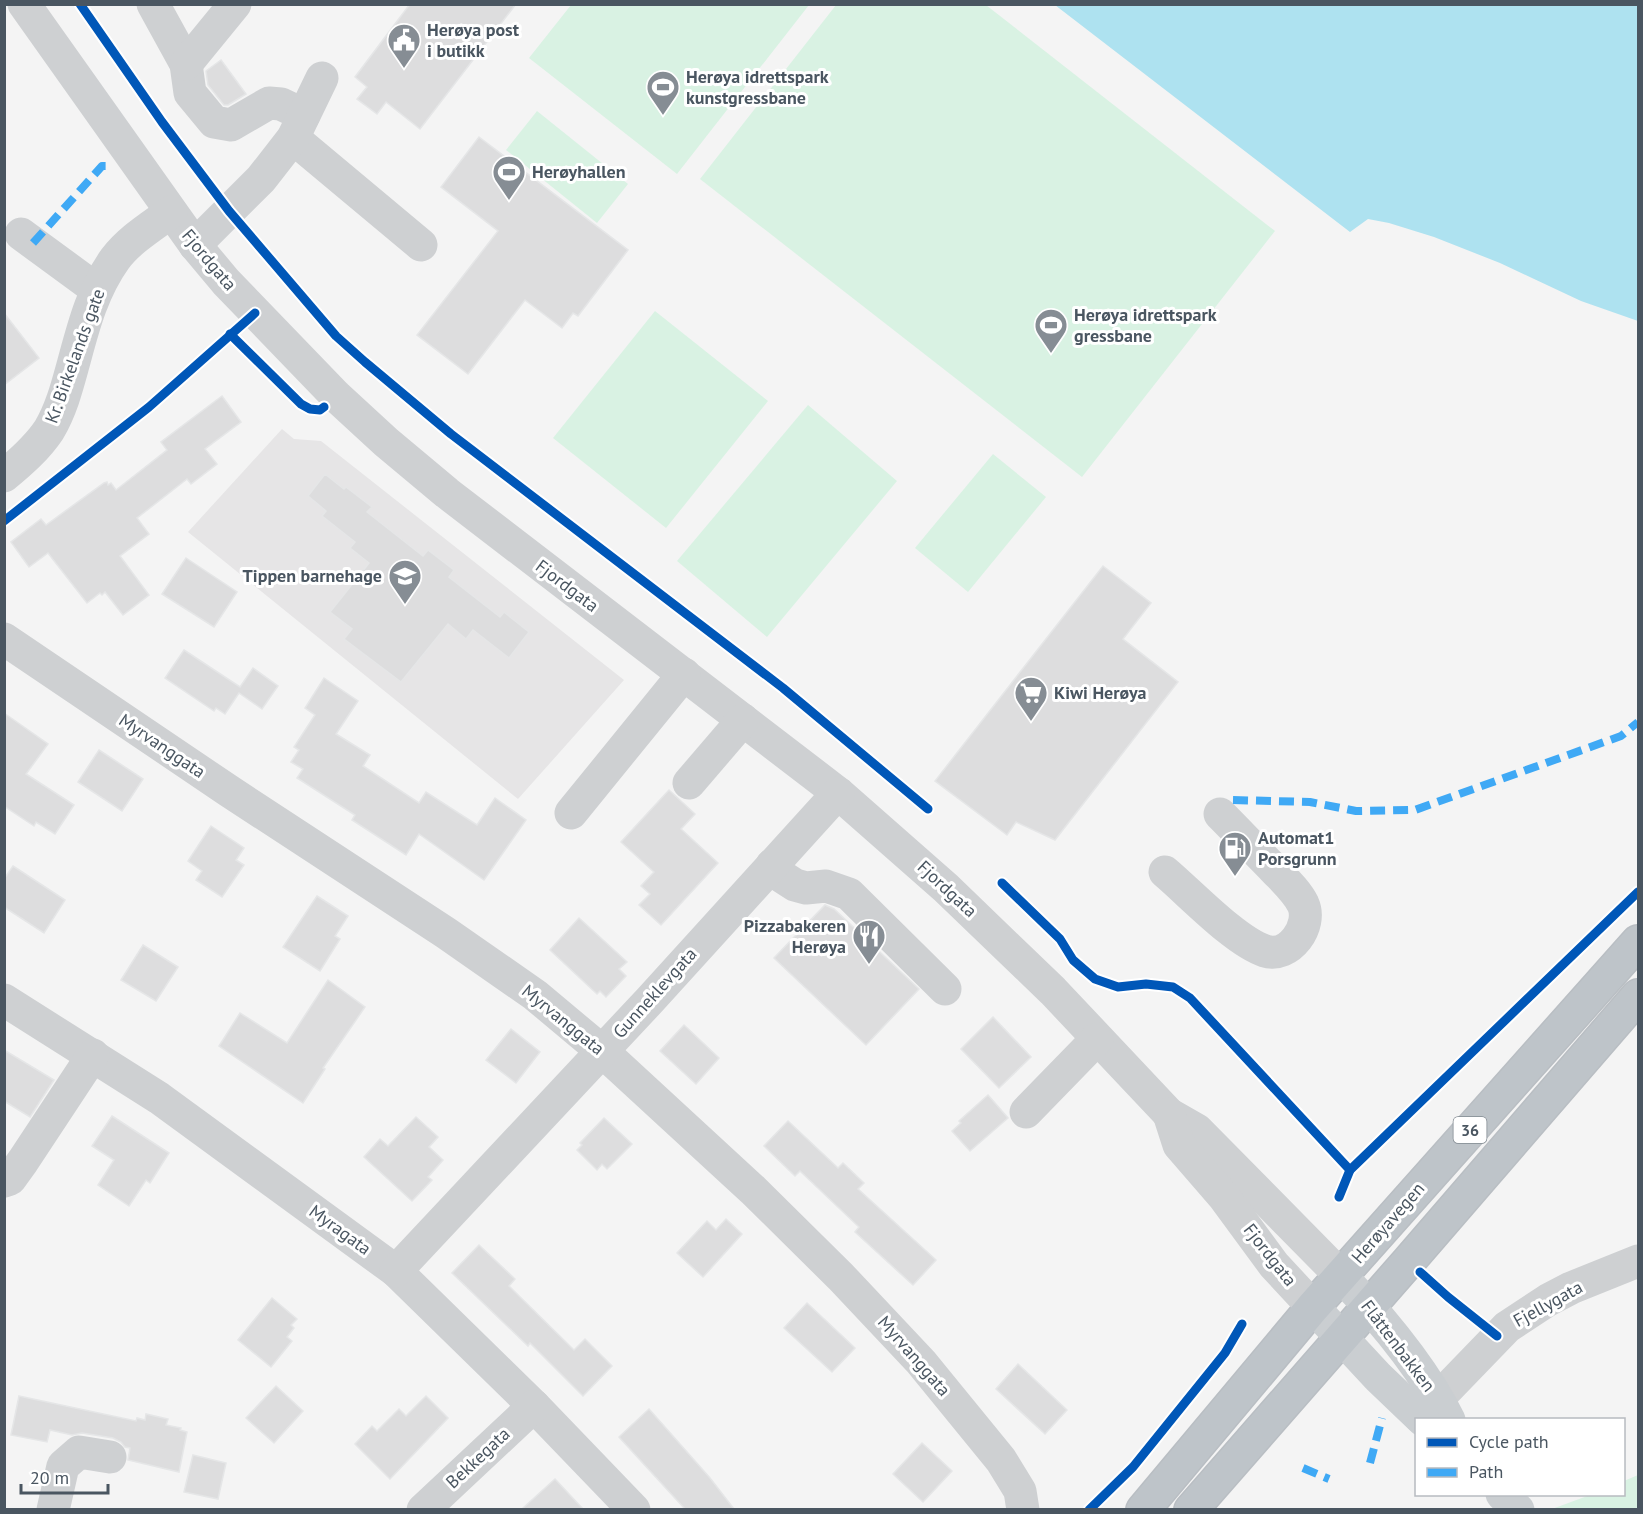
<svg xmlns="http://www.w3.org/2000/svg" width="1643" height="1514" font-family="'PT Sans',sans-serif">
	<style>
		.education { fill: #e6e5e6 }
		.green { fill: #d9f2e3 }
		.water { fill: #aee2f0 }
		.building { fill: #ddddde; stroke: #e5e6e7; stroke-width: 1.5 }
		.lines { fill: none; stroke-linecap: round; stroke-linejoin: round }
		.highway-casing { stroke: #b9bec3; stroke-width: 36 }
		.minor { stroke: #ced0d2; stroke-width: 33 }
		.major { stroke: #caced1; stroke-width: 33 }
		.highway { stroke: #bec4c9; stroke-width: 33 }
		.quiet { stroke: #3fa9f5; stroke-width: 8; stroke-dasharray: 15 8; stroke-linecap: butt }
		.cycleway-casing { stroke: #fff; stroke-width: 13 }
		.cycleway { stroke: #0057b8; stroke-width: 9 }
		.labels { text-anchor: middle; stroke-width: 6; stroke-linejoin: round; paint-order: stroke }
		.shield { fill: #fff; stroke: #808990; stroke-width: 1.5 }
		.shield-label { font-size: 16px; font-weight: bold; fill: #4a5661 }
		.poi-label { font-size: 18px; font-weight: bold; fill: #4a5661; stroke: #fff; text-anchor: start }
		.street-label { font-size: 18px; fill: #4a5661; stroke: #fff }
	</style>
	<rect width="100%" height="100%" fill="#f4f4f4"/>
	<path class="education" d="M 282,429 L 294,439 L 321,441 L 624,680 L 518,799 L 188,532 Z"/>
	<g class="green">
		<path d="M 571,5 L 571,4 L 809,5 L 677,174 L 529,58 Z"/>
		<path d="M 836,5 L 986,5 L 1275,231 L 1082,477 L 700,179 Z"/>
		<path d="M 537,111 L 628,184 L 597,223 L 506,150 Z"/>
		<path d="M 655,311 L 768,401 L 666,528 L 553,438 Z"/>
		<path d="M 808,405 L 897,481 L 767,637 L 677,561 Z"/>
		<path d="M 993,454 L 1046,497 L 968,592 L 915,548 Z"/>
		<path d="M 1638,1475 L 1638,1509 L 1552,1509 L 1590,1495 L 1624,1494 L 1624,1481 Z"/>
	</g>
	<path class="water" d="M 1055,5 L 1638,5 L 1638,321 L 1581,301 L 1500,263 L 1434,237 L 1389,223 L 1368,219 L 1350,232 Z"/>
	<g class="building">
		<path d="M 410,4 L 516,4 L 420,129 L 386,102 L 377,114 L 357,99 L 367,87 L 355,77 Z"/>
		<path d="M 221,60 L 246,94 L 228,105 L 224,105 L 208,85 L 206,71 Z"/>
		<path d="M 479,137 L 628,250 L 578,316 L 573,313 L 562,328 L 525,300 L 468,374 L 417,335 L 498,231 L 441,187 Z"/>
		<path d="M 4,313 L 39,358 L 4,385 Z"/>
		<path d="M 222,396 L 241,422 L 205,449 L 217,464 L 191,484 L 187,479 L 137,518 L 149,534 L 120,556 L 149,595 L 123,615 L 105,592 L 102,595 L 100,593 L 87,603 L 48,553 L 29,567 L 11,542 L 41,519 L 46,525 L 104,483 L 107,482 L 108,485 L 111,483 L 116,490 L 167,450 L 161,442 Z"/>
		<path d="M 325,474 L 344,489 L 346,487 L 372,507 L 367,512 L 423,556 L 428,550 L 454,570 L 449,577 L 500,617 L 504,612 L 529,632 L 509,658 L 473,630 L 466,639 L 448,624 L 401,682 L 344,639 L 352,629 L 330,612 L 369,563 L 350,548 L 355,542 L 322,516 L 326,511 L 308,496 Z"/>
		<path d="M 186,558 L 237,592 L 214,627 L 162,594 Z"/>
		<path d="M 1103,566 L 1151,603 L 1123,639 L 1178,682 L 1055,840 L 1016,822 L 1007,835 L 935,781 Z"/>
		<path d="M 184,650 L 240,687 L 253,668 L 278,686 L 262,709 L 239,693 L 225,714 L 216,708 L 214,711 L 165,678 Z"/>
		<path d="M 324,678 L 358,701 L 336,734 L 370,755 L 363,766 L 419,803 L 426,792 L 477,825 L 495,798 L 526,820 L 484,880 L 419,834 L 406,855 L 352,820 L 355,815 L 297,778 L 303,769 L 291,762 L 299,750 L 294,747 L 315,715 L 305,708 Z"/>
		<path d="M 4,713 L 48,744 L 26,774 L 74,805 L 55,834 L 36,822 L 34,826 L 4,806 Z"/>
		<path d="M 99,750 L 143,779 L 122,811 L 78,782 Z"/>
		<path d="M 669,790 L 695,814 L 681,829 L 718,863 L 661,925 L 639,905 L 650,894 L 641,886 L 654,872 L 621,842 Z"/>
		<path d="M 211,826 L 244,848 L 236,860 L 244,865 L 222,897 L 196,880 L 202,871 L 188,861 Z"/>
		<path d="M 13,866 L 65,900 L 44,933 L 4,907 L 4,879 Z"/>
		<path d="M 317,896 L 348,916 L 335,936 L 340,939 L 320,971 L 283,947 Z"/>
		<path d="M 825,905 L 834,909 L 919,989 L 866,1045 L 774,958 Z"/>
		<path d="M 579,918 L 627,962 L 619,969 L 626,976 L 606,997 L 600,991 L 597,994 L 550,950 Z"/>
		<path d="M 143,945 L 178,967 L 156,1001 L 121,980 Z"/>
		<path d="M 328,980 L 365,1007 L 323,1068 L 325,1069 L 303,1103 L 219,1046 L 240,1013 L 287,1043 Z"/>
		<path d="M 993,1017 L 1031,1057 L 999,1088 L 961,1049 Z"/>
		<path d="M 684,1025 L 719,1058 L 696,1084 L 660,1051 Z"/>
		<path d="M 511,1029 L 540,1052 L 516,1083 L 486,1060 Z"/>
		<path d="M 4,1050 L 54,1080 L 30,1117 L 4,1101 Z"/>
		<path d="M 988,1095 L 1008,1118 L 970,1151 L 952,1131 L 961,1123 L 959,1121 Z"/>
		<path d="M 112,1116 L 169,1153 L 150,1183 L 146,1180 L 129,1206 L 98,1185 L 114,1160 L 92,1146 Z"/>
		<path d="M 416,1117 L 438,1137 L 429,1147 L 443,1160 L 428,1177 L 432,1180 L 412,1201 L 364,1157 L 380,1139 L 388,1146 Z"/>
		<path d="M 604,1118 L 632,1144 L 607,1169 L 602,1164 L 597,1170 L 577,1150 L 582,1145 L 580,1143 Z"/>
		<path d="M 788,1121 L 838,1168 L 843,1163 L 864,1183 L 858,1189 L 936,1260 L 913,1285 L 855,1232 L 859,1227 L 800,1171 L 795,1176 L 764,1146 Z"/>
		<path d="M 726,1219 L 742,1234 L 703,1277 L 677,1253 L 707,1221 L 716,1230 Z"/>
		<path d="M 479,1245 L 515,1279 L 509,1286 L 574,1350 L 585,1339 L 612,1366 L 583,1396 L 530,1343 L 528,1346 L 452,1273 Z"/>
		<path d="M 272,1298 L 297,1319 L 291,1325 L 294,1328 L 287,1337 L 292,1341 L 271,1367 L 238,1340 Z"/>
		<path d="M 807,1303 L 855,1348 L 832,1372 L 784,1328 Z"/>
		<path d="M 1018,1364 L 1067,1410 L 1045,1434 L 996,1389 Z"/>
		<path d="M 276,1386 L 303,1411 L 274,1443 L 246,1418 Z"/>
		<path d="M 19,1396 L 136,1421 L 137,1418 L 145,1420 L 146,1414 L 168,1419 L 166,1425 L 181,1428 L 180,1430 L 187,1432 L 179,1472 L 128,1460 L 130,1448 L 125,1447 L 121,1442 L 113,1438 L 82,1433 L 72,1435 L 50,1430 L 47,1442 L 11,1435 Z"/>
		<path d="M 426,1396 L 448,1418 L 390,1479 L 355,1444 L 372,1426 L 377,1431 L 399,1409 L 406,1416 Z"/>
		<path d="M 649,1409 L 710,1478 L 734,1509 L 685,1509 L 619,1437 Z"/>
		<path d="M 922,1443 L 952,1471 L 923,1502 L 893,1474 Z"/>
		<path d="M 193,1455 L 226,1463 L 218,1499 L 184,1492 Z"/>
		<path d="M 555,1479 L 583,1509 L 522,1509 Z"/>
	</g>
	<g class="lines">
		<defs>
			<g id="highway">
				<path d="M 1143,1510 L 1313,1307 L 1638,942"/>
				<path d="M 1191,1510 L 1408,1262 L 1638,996"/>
			</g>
		</defs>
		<use href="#highway" class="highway-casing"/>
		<g class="minor">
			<path d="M 24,4 L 195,245 L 226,282 L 336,396 L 386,442 L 447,493 L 838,793 L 946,888 L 1053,991 L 1169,1114 L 1197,1130 L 1341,1276"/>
			<path d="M 153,4 L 186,64 L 190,93 L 214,122 L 231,125 L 269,103 L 281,104 L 304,115"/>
			<path d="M 186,64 L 235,4"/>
			<path d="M 293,138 L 421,245"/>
			<path d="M 21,234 L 96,289"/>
			<path d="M 195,245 L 261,179 L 293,138 L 322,78"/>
			<path d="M 4,476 C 21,462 37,448 49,430 C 61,410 67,387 73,365 C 83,328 92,291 115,259 C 129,240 152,226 171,212"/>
			<path d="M 4,639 L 229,791 L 446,933 L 535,995 L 602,1051 L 753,1190 L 841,1277 L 921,1362 L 1001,1460 L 1020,1491 L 1023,1510"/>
			<path d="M 689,783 L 743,720"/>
			<path d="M 571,813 L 684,674"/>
			<path d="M 772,865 L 781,876 L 795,885 L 806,888 L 826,886 L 849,894 L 945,989"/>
			<path d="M 1165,872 C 1191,894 1235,941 1265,951 C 1289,959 1313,926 1303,904 C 1296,890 1282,878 1271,866 C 1254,849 1237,831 1220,814"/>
			<path d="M 4,1000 L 159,1098 L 396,1271 L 534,1406 L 634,1510"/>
			<path d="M 1026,1112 L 1097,1039"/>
			<path d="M 1169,1114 L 1179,1145 L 1224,1197 L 1274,1265 L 1313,1307"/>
			<path d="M 4,1181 L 10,1179 L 23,1161 L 93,1055"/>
			<path d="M 396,1271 L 650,1000 L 838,793"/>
			<path d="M 1420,1417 L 1507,1327 L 1548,1300 L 1571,1288 L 1638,1261"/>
			<path d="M 53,1510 L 63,1466 L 79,1452 L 110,1457"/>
			<path d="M 423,1510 L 534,1406"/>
		</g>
		<g class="major">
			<path d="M 1341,1276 C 1380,1317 1424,1369 1449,1420"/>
			<path d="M 1313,1307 L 1378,1377 L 1423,1420"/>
			<path d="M 1502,1494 L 1518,1510"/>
		</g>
		<use href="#highway" class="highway"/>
		<g class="quiet">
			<path d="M 33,243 L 102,166 L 111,166"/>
			<path d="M 1233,800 L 1310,802 L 1356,811 L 1415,810 L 1621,736 L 1638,722"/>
			<path d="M 1370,1463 L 1382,1418"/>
			<path d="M 1303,1468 L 1329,1479"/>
		</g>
		<defs>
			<g id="cycleway">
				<path d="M 80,4 L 162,122 L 229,211 L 336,336 L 365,362 L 451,434 L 783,688 L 928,809"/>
				<path d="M 230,334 L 301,404 L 310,409 L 320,410 L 324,407"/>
				<path d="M 4,521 L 149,407 L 255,313"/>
				<path d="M 1002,883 L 1060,939 L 1073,960 L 1095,979 L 1118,987 L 1146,984 L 1173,987 L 1190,998 L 1350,1170"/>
				<path d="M 1339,1197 L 1350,1170 L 1638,892"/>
				<path d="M 1420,1272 L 1448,1297 L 1497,1336"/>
				<path d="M 1089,1510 L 1133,1467 L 1225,1353 L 1242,1324"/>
			</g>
		</defs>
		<use href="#cycleway" class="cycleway-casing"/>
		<use href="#cycleway" class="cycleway"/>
	</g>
	<defs>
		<symbol id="civic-pin" viewBox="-11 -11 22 30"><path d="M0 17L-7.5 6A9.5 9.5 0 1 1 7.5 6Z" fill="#868d94" stroke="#fff"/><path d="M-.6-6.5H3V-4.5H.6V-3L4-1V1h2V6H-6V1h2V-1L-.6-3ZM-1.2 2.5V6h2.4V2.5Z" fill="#fff"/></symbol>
		<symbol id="stadium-pin" viewBox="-11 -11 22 30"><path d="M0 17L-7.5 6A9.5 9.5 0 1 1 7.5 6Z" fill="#868d94" stroke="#fff"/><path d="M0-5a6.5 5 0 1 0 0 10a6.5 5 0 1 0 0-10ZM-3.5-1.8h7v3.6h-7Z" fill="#fff"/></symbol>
		<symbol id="school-pin" viewBox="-11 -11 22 30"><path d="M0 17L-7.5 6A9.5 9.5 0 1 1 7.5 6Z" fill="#868d94" stroke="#fff"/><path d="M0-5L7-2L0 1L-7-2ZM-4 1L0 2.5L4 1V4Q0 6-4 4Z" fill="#fff"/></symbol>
		<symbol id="supermarket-pin" viewBox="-11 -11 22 30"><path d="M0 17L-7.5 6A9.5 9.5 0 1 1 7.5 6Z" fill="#868d94" stroke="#fff"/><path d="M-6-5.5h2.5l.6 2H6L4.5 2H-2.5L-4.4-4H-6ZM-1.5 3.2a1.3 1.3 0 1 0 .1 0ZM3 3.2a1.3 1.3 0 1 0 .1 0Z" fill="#fff"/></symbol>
		<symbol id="fuel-pin" viewBox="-11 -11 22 30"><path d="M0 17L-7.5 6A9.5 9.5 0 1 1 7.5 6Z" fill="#868d94" stroke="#fff"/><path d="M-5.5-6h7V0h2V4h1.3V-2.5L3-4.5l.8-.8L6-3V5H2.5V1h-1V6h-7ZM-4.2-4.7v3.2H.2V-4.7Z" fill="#fff"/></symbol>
		<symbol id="restaurant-pin" viewBox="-11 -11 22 30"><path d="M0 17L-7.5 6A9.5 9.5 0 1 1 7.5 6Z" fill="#868d94" stroke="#fff"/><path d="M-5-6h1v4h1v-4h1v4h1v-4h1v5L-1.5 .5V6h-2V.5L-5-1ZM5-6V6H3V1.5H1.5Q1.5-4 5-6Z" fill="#fff"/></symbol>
	</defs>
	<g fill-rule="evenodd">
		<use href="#civic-pin" x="385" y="21" width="38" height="52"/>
		<use href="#stadium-pin" x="644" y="68" width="38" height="52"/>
		<use href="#stadium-pin" x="490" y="153" width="38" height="52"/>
		<use href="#stadium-pin" x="1032" y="306" width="38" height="52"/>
		<use href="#school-pin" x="386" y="557" width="38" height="52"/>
		<use href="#supermarket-pin" x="1012" y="674" width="38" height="52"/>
		<use href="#fuel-pin" x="1216" y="829" width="38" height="52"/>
		<use href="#restaurant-pin" x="850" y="917" width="38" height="52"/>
	</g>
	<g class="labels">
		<rect class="shield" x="1453.5" y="1117" width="33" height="26" rx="4.5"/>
		<g class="shield-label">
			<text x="1470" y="1136">36</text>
		</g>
		<g class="poi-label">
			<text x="427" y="36">Herøya post<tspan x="427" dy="21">i butikk</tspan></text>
			<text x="686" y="83">Herøya idrettspark<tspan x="686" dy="21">kunstgressbane</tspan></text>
			<text x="532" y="178">Herøyhallen</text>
			<text x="1074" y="321">Herøya idrettspark<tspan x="1074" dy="21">gressbane</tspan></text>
			<text x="382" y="582" text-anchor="end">Tippen barnehage</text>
			<text x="1054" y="699">Kiwi Herøya</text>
			<text x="1258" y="844">Automat1<tspan x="1258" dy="21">Porsgrunn</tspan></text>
			<text x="846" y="932" text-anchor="end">Pizzabakeren<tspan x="846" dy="21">Herøya</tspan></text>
		</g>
		<g class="street-label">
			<text transform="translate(209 260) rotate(50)" y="6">Fjordgata</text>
			<text transform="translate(75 356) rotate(-70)" y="6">Kr. Birkelands gate</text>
			<text transform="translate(567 586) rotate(37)" y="6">Fjordgata</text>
			<text transform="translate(162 746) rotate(34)" y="6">Myrvanggata</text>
			<text transform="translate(947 889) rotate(43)" y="6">Fjordgata</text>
			<text transform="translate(655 993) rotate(-48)" y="6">Gunneklevgata</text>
			<text transform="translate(563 1020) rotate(39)" y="6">Myrvanggata</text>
			<text transform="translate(1388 1223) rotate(-49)" y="6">Herøyavegen</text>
			<text transform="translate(340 1230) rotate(36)" y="6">Myragata</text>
			<text transform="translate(1270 1255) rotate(52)" y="6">Fjordgata</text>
			<text transform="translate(1548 1304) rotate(-29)" y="6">Fjellygata</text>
			<text transform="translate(1398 1346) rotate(53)" y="6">Flåttenbakken</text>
			<text transform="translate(914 1356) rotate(49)" y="6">Myrvanggata</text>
			<text transform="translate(478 1458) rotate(-43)" y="6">Bekkegata</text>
		</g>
	</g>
	<rect width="1643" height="1514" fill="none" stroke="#4a5661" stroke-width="12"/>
	<rect x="1415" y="1418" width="210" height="78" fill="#ffffff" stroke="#b7bbc0" stroke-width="1.5"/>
	<rect x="1427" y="1438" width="30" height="9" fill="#0057b8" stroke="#b7bbc0" stroke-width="1.5"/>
	<text x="1469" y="1448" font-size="18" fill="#4a5661">Cycle path</text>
	<rect x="1427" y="1468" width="30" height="9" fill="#3fa9f5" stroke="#b7bbc0" stroke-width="1.5"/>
	<text x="1469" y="1478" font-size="18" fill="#4a5661">Path</text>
	<path d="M21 1484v9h87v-9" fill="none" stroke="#4a5661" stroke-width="3"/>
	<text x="30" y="1484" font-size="18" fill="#4a5661" stroke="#ffffff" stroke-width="4.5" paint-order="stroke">20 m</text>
</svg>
